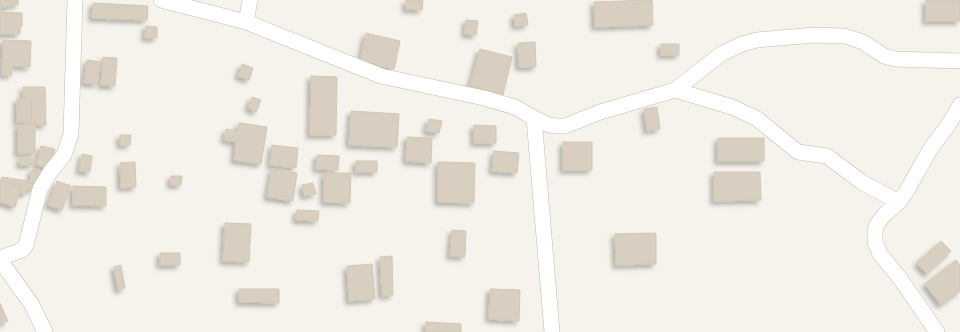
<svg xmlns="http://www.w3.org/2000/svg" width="960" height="332" font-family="Poppins,sans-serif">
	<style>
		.building { fill: #d8cfc1; stroke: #d3c7b4; filter: url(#shadow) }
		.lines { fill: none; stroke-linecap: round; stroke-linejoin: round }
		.minor-casing { stroke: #c2bbae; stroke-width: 16 }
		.minor { stroke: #fff; stroke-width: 15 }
	</style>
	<defs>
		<filter id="shadow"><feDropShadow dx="-3.5" dy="3.5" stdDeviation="2" flood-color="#0004"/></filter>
	</defs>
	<rect width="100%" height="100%" fill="#f6f3ec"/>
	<g class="building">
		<path d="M 0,0 L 18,0 L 19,4 L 0,8 Z"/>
		<path d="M 406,0 L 423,0 L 422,10 L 406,9 Z"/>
		<path d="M 652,0 L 653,25 L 595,27 L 594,2 Z"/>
		<rect x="926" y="0" width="34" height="21"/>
		<path d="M 93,3 L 148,6 L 147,20 L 92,18 Z"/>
		<path d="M 0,12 L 22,13 L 22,26 L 20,26 L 20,34 L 0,34 Z"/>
		<path d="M 526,13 L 528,25 L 515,26 L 514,15 Z"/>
		<path d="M 466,20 L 478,21 L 476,35 L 465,34 Z"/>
		<path d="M 146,26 L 157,27 L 157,38 L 145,38 Z"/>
		<path d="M 366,33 L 400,41 L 394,69 L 360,61 Z"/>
		<path d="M 3,40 L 31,41 L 30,67 L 12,66 L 12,75 L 2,75 Z"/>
		<path d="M 535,42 L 536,67 L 519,67 L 518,43 Z"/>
		<rect x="661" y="44" width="18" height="11"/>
		<path d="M 480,49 L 512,57 L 503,95 L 470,86 Z"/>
		<path d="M 103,57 L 117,58 L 115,86 L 101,85 Z"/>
		<path d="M 87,60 L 100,62 L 97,84 L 84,83 Z"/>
		<path d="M 242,64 L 253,68 L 249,80 L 238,76 Z"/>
		<path d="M 311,76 L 337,77 L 336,135 L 310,135 Z"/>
		<path d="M 23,87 L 45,87 L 46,125 L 24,125 Z"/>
		<path d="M 252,97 L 261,100 L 256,112 L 248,108 Z"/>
		<rect x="17" y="99" width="14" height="23"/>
		<path d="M 657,107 L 660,129 L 647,131 L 644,109 Z"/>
		<path d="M 351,111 L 399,114 L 397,147 L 349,145 Z"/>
		<path d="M 429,119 L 442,121 L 439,133 L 426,131 Z"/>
		<path d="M 239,123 L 267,127 L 261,164 L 234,160 L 236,142 L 224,140 L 226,129 L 237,131 Z"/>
		<path d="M 18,125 L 35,125 L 35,153 L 18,154 Z"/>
		<path d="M 474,125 L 496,126 L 496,143 L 474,143 Z"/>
		<path d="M 120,135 L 131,135 L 130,145 L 120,145 Z"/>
		<path d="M 407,137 L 432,138 L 431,163 L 406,161 Z"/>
		<rect x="718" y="138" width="46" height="23"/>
		<rect x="563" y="142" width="29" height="28"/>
		<path d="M 272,145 L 298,148 L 296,168 L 270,165 Z"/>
		<path d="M 41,146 L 55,149 L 51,169 L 36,165 Z"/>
		<path d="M 494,151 L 519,153 L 517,173 L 492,171 Z"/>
		<path d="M 82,154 L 92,156 L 90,172 L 79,171 Z"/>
		<path d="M 317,155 L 339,156 L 338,170 L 316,169 Z"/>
		<path d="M 20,158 L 33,158 L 32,165 L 20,165 Z"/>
		<rect x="356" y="161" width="21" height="11"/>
		<path d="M 135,162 L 136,187 L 121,188 L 120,163 Z"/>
		<path d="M 438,162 L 475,163 L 474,203 L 438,202 Z"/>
		<path d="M 32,169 L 43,171 L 41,184 L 30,182 Z"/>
		<path d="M 272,169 L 297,173 L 293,201 L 267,197 Z"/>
		<path d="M 714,172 L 760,172 L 761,200 L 714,201 Z"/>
		<path d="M 324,173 L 351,173 L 350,203 L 324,202 Z"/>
		<path d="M 171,176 L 182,176 L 181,185 L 171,185 Z"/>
		<path d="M 2,177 L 28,181 L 28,184 L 34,184 L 33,190 L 27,189 L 26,194 L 0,190 Z"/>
		<path d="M 0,180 L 21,187 L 15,207 L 0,202 Z"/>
		<path d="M 57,181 L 71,186 L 62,210 L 48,205 Z"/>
		<path d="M 313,183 L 316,194 L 304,196 L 302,185 Z"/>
		<path d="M 73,186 L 106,187 L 106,206 L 73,205 Z"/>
		<path d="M 297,210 L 319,211 L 318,221 L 296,220 Z"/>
		<path d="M 225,223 L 251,224 L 249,262 L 223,261 Z"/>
		<path d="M 452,230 L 466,231 L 465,257 L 450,256 Z"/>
		<path d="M 656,233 L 656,264 L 616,265 L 615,234 Z"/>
		<path d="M 941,241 L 951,251 L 927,274 L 917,263 Z"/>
		<rect x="160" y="253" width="20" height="12"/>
		<path d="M 392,256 L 393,295 L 382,296 L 380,257 Z"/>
		<path d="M 956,260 L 960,265 L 960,291 L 941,305 L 925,284 Z"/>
		<path d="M 372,264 L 375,299 L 349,301 L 347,266 Z"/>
		<path d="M 121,265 L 125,288 L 118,290 L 114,267 Z"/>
		<path d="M 239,289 L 279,289 L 279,303 L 239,302 Z"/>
		<path d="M 490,289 L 520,290 L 519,321 L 489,319 Z"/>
		<path d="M 0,303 L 8,321 L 0,324 Z"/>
		<path d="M 426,322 L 461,324 L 461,332 L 426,332 Z"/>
	</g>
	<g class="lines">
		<defs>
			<g id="minor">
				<path d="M 161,0 L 246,22 L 381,76 L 484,98 L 515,107 L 534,118 L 549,125 L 557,126 L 565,126 L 600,112 L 675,90 L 721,54 L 742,44 L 757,40 L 815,35 L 845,36 L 863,42 L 884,56 L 895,59 L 960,61"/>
				<path d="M 246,22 L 250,0"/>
				<path d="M 675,90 L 732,107 L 756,118 L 798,152 L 827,156 L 863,183 L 899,202"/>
				<path d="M 534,118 L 552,332"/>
				<path d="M 0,258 L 22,250 L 26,245 L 40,189 L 51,171 L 64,155 L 71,134 L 75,0"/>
				<path d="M 0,260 L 32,305 L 45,332"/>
				<path d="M 937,332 L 899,277 L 880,254 L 875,242 L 875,231 L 877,224 L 884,215 L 899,202 L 906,192 L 931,148 L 949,124 L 960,105"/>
			</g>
		</defs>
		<use href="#minor" class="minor-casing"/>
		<use href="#minor" class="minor"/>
	</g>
</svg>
